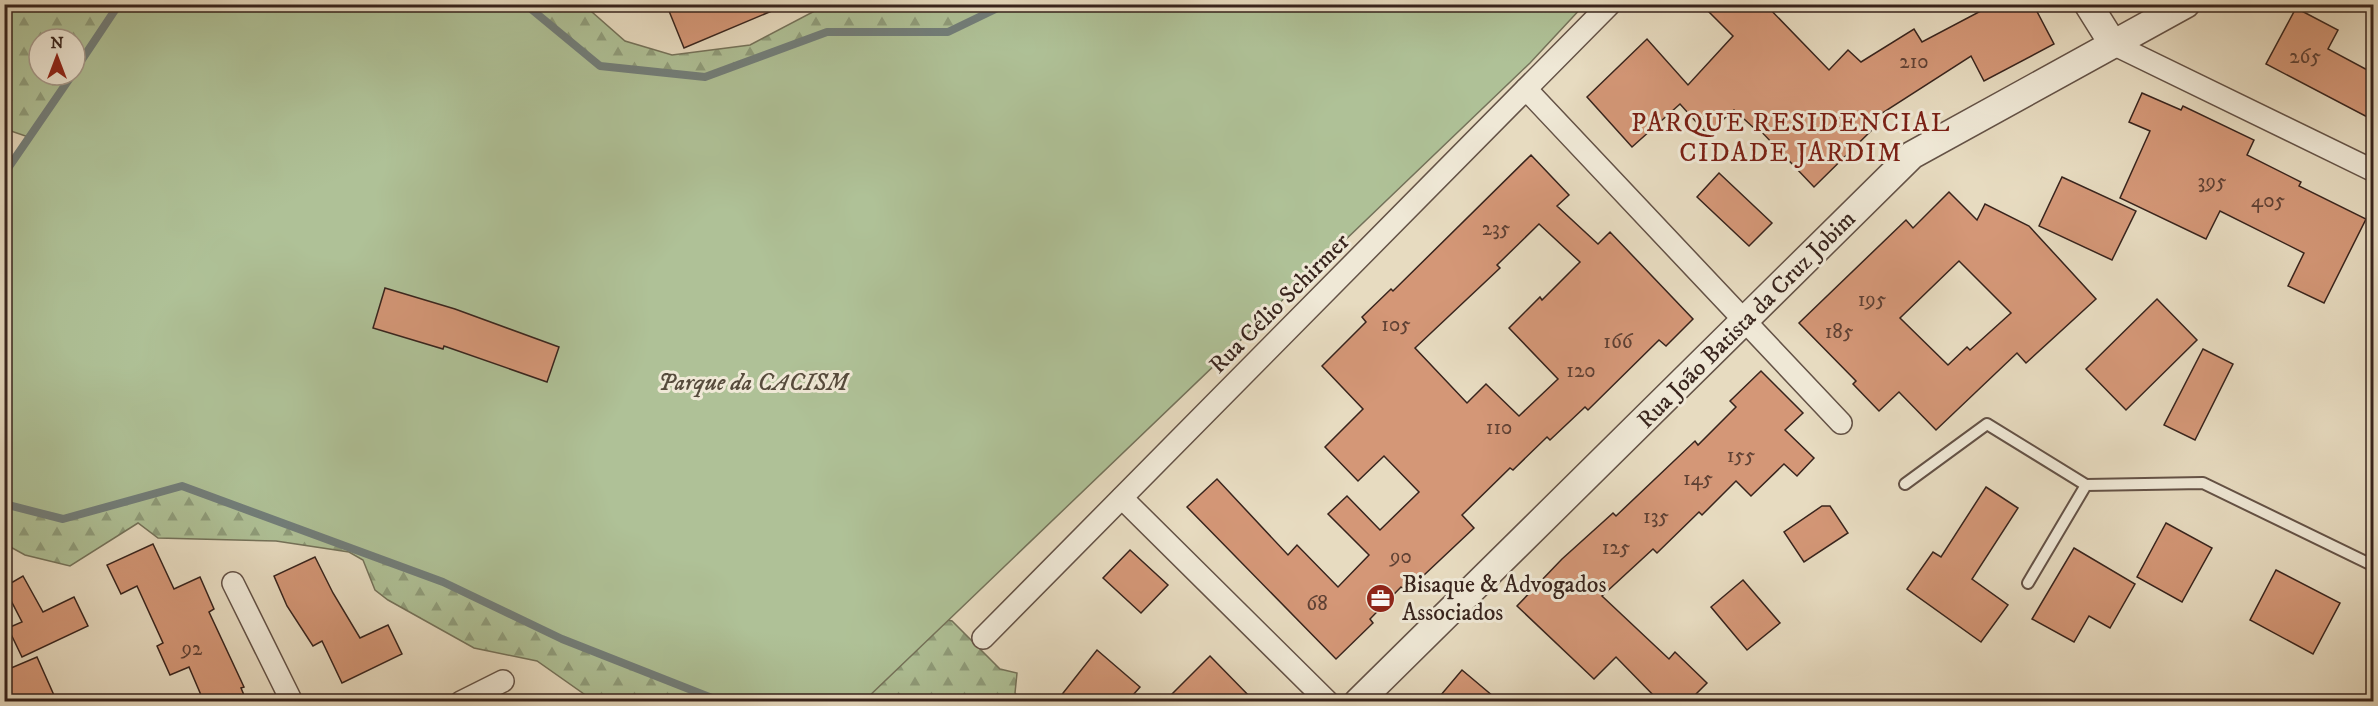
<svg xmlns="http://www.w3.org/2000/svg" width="2378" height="706" font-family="'IM FELL DW Pica',serif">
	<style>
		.forest { fill: url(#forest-firs); stroke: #74725a; stroke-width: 1.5; fill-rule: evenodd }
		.park { fill: #afc197; stroke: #74725a; stroke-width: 1.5 }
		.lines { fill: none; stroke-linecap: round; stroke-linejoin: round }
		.stream { stroke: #727e7a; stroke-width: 8 }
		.building { fill: #d49777; stroke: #38241d; stroke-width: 1.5; fill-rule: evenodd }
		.service-casing { stroke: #645246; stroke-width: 14 }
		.minor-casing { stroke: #645246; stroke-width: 24 }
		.tertiary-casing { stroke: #645246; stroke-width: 30 }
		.service { stroke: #efe8d6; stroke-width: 10 }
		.minor { stroke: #efe8d6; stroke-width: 21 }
		.tertiary { stroke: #efe8d6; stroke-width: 27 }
		.labels { text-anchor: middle; stroke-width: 6; stroke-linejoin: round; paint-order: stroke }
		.number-label { font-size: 21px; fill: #5f4134 }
		.street-label { font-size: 24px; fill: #38241d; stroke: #efe8d6 }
		.park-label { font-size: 24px; font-style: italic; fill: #564b3c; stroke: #efe8d6 }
		.poi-label { font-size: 24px; fill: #38241d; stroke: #efe8d6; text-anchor: start }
		.neighbourhood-label { font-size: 26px; letter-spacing: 1.5px; fill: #7a1f14; stroke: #efe8d6 }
	</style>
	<defs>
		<pattern id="forest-firs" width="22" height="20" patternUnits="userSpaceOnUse" patternTransform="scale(1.5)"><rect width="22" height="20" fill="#afc197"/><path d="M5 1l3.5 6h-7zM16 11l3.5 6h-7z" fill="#8f9d7b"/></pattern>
	</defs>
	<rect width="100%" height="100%" fill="#e7dbc0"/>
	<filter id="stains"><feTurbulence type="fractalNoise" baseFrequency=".00333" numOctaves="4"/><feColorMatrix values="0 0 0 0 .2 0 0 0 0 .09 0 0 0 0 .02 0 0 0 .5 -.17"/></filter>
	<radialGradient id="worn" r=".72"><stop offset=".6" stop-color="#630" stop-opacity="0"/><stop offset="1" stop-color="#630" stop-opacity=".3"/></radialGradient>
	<g class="forest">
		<path d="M 5,5 L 194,5 L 81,155 L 5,129 ZM 39,39 L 75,39 L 75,75 L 39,75 Z"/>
		<path d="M 428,5 L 584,5 L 625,41 L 672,55 L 750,45 L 826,5 L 1076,5 L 836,160 Z"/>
		<path d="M 4,174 L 33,183 L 887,605 L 952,621 L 1000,669 L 1017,673 L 1015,693 L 1022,701 L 594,701 L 537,661 L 474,648 L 388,600 L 375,590 L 363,560 L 349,552 L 276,541 L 158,538 L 138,523 L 70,566 L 25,555 L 5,544 Z"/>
	</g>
	<path class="park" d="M 119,5 L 525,5 L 600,66 L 704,77 L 827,32 L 948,32 L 1006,5 L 1584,5 L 1530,63 L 864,701 L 722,701 L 562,639 L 443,582 L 183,486 L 63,519 L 5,504 L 4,174 L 72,75 L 75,75 L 75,70 Z"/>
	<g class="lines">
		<g class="stream">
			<path d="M 525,4 L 600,66 L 705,77 L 827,32 L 948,32 L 1006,4"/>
			<path d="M 75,70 L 119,4"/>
			<path d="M 4,174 L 72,75"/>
			<path d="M 4,504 L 63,519 L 182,486 L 443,582 L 562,639 L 722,702"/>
		</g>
	</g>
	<g class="building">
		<path d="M 685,4 L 786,4 L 786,5 L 684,48 L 669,11 Z"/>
		<path d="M 1701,4 L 1765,4 L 1829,70 L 1848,50 L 1861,62 L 1914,29 L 1922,42 L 1994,4 L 2033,4 L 2054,44 L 1984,81 L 1971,56 L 1876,117 L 1881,121 L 1814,187 L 1756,126 L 1754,128 L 1734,110 L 1707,134 L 1680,104 L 1632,147 L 1587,97 L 1647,39 L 1688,85 L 1733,36 Z"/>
		<path d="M 2296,8 L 2338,30 L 2328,49 L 2373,73 L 2373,120 L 2266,64 Z"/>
		<path d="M 2142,93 L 2181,110 L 2183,106 L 2254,140 L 2247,155 L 2301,182 L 2299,186 L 2366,219 L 2324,303 L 2288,286 L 2304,253 L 2220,211 L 2206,239 L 2120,198 L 2150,131 L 2129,122 Z"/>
		<path d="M 1531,155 L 1569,195 L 1557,206 L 1598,244 L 1610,232 L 1693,319 L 1666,346 L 1659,340 L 1588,410 L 1585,407 L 1550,440 L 1547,437 L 1513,470 L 1510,468 L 1462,515 L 1474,528 L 1406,592 L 1401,587 L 1370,619 L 1373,623 L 1336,659 L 1187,507 L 1217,479 L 1288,555 L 1297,545 L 1338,587 L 1369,555 L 1328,514 L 1347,496 L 1380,530 L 1419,492 L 1384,456 L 1358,481 L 1325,447 L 1363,409 L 1322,366 L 1366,322 L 1362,317 L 1391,289 L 1393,291 ZM 1539,224 L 1580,262 L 1542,300 L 1540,297 L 1509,328 L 1558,379 L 1519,416 L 1486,384 L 1467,403 L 1415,348 L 1500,268 L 1497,265 Z"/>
		<path d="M 1719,173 L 1772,223 L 1749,246 L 1697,197 Z"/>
		<path d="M 2062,177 L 2136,211 L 2112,260 L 2039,226 Z"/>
		<path d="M 1949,192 L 1977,220 L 1985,204 L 2029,226 L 2096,299 L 2026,363 L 2017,353 L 1936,430 L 1899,392 L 1879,411 L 1853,384 L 1856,381 L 1799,323 L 1906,220 L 1913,228 ZM 1959,261 L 2011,313 L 1970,350 L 1967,347 L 1948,365 L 1900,318 Z"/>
		<path d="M 385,288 L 455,309 L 559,347 L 547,382 L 444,346 L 443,349 L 373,328 Z"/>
		<path d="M 2157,299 L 2197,340 L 2126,410 L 2086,369 Z"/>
		<path d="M 2203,349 L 2233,364 L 2195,440 L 2164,425 Z"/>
		<path d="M 1761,371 L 1803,413 L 1785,430 L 1814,458 L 1797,476 L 1784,464 L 1751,496 L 1736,481 L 1702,515 L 1699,512 L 1657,553 L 1653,549 L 1602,596 L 1669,659 L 1675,652 L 1707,683 L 1688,702 L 1660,702 L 1616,657 L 1594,679 L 1517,606 L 1562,559 L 1613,513 L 1616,516 L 1695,441 L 1698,445 L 1736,407 L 1730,401 Z"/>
		<path d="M 1986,487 L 2018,508 L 1972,579 L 2008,605 L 1981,642 L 1907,589 L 1933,552 L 1941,557 Z"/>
		<path d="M 1822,506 L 1830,506 L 1848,533 L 1804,562 L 1784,532 Z"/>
		<path d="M 2166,523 L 2212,548 L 2182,602 L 2137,577 Z"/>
		<path d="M 153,544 L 174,589 L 200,577 L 214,609 L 209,612 L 244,687 L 241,688 L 247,702 L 204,702 L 189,667 L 170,675 L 157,646 L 163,643 L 137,586 L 121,594 L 107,565 Z"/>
		<path d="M 2074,548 L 2135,584 L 2110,628 L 2089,616 L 2074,642 L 2032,619 Z"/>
		<path d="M 1130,550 L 1168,585 L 1141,613 L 1103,578 Z"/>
		<path d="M 315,557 L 333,593 L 360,638 L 388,625 L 402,654 L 342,683 L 322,641 L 313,646 L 287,606 L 274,576 Z"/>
		<path d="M 2276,570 L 2340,603 L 2313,654 L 2250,620 Z"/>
		<path d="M 23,576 L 43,612 L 74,597 L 88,626 L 22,657 L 8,628 L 22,622 L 4,587 Z"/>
		<path d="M 1743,580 L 1780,623 L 1747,650 L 1711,607 Z"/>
		<path d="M 1097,650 L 1140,687 L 1127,702 L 1056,702 Z"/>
		<path d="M 1210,656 L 1255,702 L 1164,702 Z"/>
		<path d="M 37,657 L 57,702 L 15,702 L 4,678 L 4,671 Z"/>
		<path d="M 1462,670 L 1500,702 L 1435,702 Z"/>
	</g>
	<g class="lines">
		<defs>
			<g id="service">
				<path d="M 1905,484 L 1987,424 L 2086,485"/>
				<path d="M 2028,583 L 2086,485 L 2203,483 L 2374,566"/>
			</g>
			<g id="minor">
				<path d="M 2113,44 L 2374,171"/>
				<path d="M 1526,89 L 1841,423"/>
				<path d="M 1122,498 L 1328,702"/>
				<path d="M 233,583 L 292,702"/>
				<path d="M 983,638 L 1610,4"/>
				<path d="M 461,702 L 503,681"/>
			</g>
			<g id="tertiary">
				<path d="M 2088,4 L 2113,44"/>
				<path d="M 1358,702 L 1912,155 L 2186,4"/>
			</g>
		</defs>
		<use href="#service" class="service-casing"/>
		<use href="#minor" class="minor-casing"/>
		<use href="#tertiary" class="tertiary-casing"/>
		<use href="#service" class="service"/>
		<use href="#minor" class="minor"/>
		<use href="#tertiary" class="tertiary"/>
	</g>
	<defs>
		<symbol id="office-disc" viewBox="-11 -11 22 22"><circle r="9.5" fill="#8f2418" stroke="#efe8d6"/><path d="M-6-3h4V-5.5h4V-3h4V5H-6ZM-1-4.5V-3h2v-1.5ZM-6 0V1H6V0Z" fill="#fff"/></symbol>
	</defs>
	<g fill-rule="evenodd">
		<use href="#office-disc" x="1364" y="582" width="33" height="33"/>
	</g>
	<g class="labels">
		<g class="number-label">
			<text x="2305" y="63">265</text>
			<text x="1914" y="68">210</text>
			<text x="2212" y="188">395</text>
			<text x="2268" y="207">405</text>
			<text x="1496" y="235">235</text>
			<text x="1872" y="306">195</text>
			<text x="1396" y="331">105</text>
			<text x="1839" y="338">185</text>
			<text x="1618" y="348">166</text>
			<text x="1581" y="377">120</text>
			<text x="1499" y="434">110</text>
			<text x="1741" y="462">155</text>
			<text x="1698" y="485">145</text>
			<text x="1656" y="523">135</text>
			<text x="1616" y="554">125</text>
			<text x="1401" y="563">90</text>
			<text x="1317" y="610">68</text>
			<text x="192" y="655">92</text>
		</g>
		<g class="street-label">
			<text transform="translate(1279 303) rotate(-45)" y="8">Rua Célio Schirmer</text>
			<text transform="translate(1746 319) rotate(-45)" y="8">Rua João Batista da Cruz Jobim</text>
		</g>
		<g class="park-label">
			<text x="753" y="390">Parque da CACISM</text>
		</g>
		<g class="poi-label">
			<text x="1402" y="592">Bisaque &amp; Advogados<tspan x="1402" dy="28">Associados</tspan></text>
		</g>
		<g class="neighbourhood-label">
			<text x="1791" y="131">PARQUE RESIDENCIAL<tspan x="1791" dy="30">CIDADE JARDIM</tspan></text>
		</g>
	</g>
	<rect width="2378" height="706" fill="none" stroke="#e7dbc0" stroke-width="24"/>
	<rect x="6" y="6" width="2366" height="694" fill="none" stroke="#38241d" stroke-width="3"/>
	<rect x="12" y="12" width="2354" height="682" fill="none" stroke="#38241d" stroke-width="1.5"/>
	<g transform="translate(57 57)"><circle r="28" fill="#efe8d6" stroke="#a69a8c" stroke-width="1.5"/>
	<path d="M0-4.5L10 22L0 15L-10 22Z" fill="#8f2418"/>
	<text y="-9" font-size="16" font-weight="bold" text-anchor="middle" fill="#38241d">N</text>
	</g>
	<rect width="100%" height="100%" filter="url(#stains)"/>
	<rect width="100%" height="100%" fill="url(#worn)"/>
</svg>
